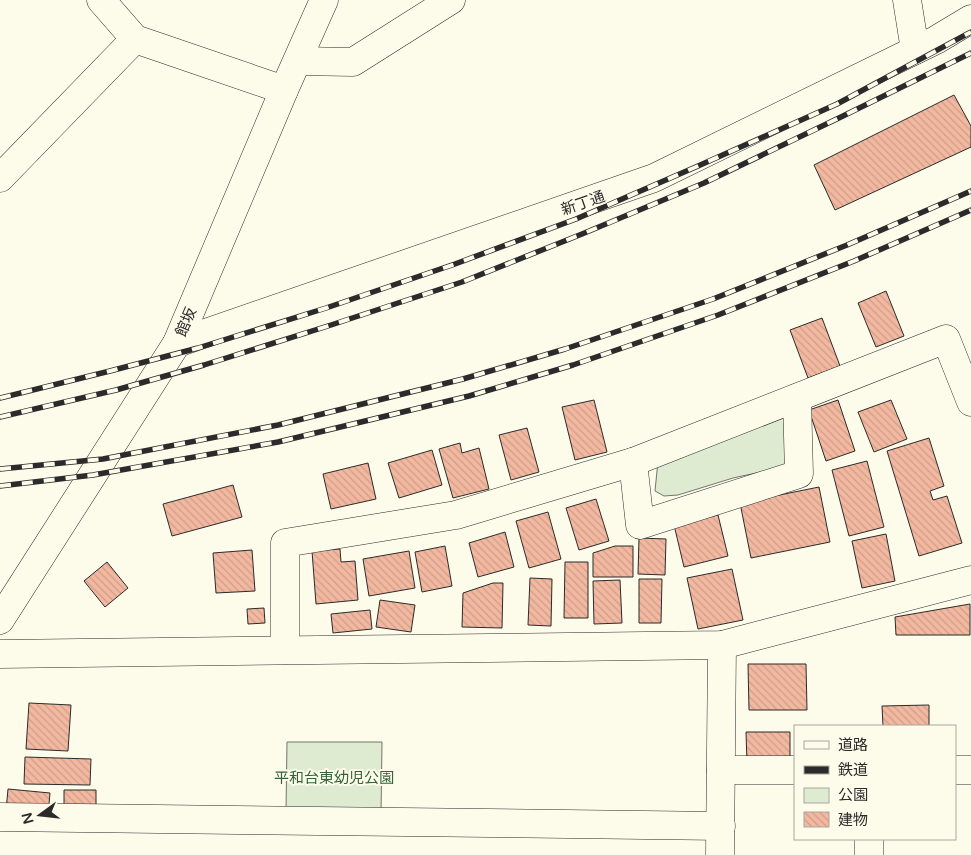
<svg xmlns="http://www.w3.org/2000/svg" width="971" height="855" font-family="'Varela Round','Noto Sans JP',sans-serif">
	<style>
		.park { fill: #deebd1; stroke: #74746e }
		.building { fill: url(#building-back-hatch); stroke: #2b2b2b }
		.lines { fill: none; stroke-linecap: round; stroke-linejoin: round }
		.minor-casing { stroke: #2b2b2b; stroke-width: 29 }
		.major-casing { stroke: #2b2b2b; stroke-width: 29 }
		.minor { stroke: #fdfbea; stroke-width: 28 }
		.major { stroke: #fdfbea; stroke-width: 28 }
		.rail-casing { stroke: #2b2b2b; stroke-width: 5.5 }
		.rail { stroke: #fdfbea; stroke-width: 4; stroke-dasharray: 11; stroke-linecap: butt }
		.labels { text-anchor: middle; stroke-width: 4; stroke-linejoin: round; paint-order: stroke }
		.street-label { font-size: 15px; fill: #2b2b2b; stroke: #fdfbea }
		.park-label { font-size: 15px; fill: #34623c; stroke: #fdfbea }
	</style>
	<defs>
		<pattern id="building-back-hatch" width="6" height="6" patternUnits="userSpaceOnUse" patternTransform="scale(1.25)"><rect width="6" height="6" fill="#f2b8a0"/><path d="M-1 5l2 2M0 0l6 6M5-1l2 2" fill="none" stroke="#d09e8a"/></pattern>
	</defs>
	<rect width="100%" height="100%" fill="#fdfbea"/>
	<g class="park">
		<path d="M 786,409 L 788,466 L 733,478 L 678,495 L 664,496 L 655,491 L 658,461 Z"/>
		<path d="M 287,742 L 382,742 L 381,815 L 286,812 Z"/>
	</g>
	<g class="building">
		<path d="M 954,95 L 971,126 L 971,147 L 835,210 L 814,165 Z"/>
		<path d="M 886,291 L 904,336 L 876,347 L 858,303 Z"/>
		<path d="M 822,318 L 840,366 L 808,378 L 790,330 Z"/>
		<path d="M 594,400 L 607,452 L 575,460 L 562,407 Z"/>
		<path d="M 838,400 L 855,451 L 826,461 L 809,410 Z"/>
		<path d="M 891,400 L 907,439 L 874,452 L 858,412 Z"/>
		<path d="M 527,428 L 539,472 L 511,480 L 499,435 Z"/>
		<path d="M 929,438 L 944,486 L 930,491 L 933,500 L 947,496 L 962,543 L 919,556 L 887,451 Z"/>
		<path d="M 460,443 L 462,453 L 479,448 L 489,489 L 453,498 L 439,449 Z"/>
		<path d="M 432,450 L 442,485 L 399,498 L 388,463 Z"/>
		<path d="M 867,461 L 884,527 L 849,536 L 832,470 Z"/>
		<path d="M 368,463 L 376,499 L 331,509 L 323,474 Z"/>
		<path d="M 233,485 L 242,517 L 172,536 L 163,504 Z"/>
		<path d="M 819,487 L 830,542 L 751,558 L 740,503 Z"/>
		<path d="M 596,499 L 609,541 L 579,550 L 566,508 Z"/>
		<path d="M 548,512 L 561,559 L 529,568 L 516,521 Z"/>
		<path d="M 718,515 L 728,556 L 684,567 L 674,525 Z"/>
		<path d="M 505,532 L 514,567 L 478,577 L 469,543 Z"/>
		<path d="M 886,534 L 895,581 L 862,588 L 852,541 Z"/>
		<path d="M 639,538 L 666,539 L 665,575 L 638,574 Z"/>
		<path d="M 445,546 L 452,586 L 422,592 L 415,552 Z"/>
		<path d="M 615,546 L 633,546 L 633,577 L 593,577 L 593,553 Z"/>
		<path d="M 340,549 L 341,562 L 355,561 L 358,600 L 316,604 L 312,551 Z"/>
		<path d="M 252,550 L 255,591 L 216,593 L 213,553 Z"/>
		<path d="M 409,551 L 415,588 L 369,596 L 363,559 Z"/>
		<path d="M 107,562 L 128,588 L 105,607 L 84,581 Z"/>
		<path d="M 565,562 L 588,562 L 588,618 L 564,618 Z"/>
		<path d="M 732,569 L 743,620 L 698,629 L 687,578 Z"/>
		<path d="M 530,578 L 552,579 L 551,626 L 528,625 Z"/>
		<path d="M 639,579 L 662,579 L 661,623 L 639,623 Z"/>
		<path d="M 620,580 L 622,623 L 594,624 L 593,581 Z"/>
		<path d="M 493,583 L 503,583 L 502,628 L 462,627 L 463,593 Z"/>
		<path d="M 380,600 L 415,605 L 411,632 L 376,627 Z"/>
		<path d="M 970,604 L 970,635 L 896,635 L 895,617 Z"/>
		<path d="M 264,608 L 265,623 L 248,624 L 247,609 Z"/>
		<path d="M 370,610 L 372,629 L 333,633 L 331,614 Z"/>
		<path d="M 748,664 L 806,664 L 807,710 L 749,710 Z"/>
		<path d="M 29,703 L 71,705 L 68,751 L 26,749 Z"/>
		<path d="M 929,705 L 929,726 L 883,726 L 882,706 Z"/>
		<path d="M 746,732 L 790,732 L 790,763 L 747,763 Z"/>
		<path d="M 25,757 L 91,759 L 90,785 L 24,784 Z"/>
		<path d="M 8,789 L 50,793 L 48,815 L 6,811 Z"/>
		<path d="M 64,790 L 96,790 L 96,815 L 64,814 Z"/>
	</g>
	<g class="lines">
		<defs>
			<g id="minor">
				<path d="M 101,0 L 135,39 L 284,90"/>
				<path d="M 907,0 L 915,50"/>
				<path d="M 298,61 L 353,62 L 451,0"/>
				<path d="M 0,178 L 135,39"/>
				<path d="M 177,343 L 654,178 L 936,40 L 971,19"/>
				<path d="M 633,462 L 640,525 L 799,474 L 797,398"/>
				<path d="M 285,650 L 285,543 L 456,515 L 633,462 L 946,339 L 971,402"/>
				<path d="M 0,654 L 722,645 L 971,580"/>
				<path d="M 721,770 L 795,770"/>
				<path d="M 955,770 L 971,770"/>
				<path d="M 0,817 L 721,826"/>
				<path d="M 869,839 L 869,855"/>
				<path d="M 720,855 L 722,645"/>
			</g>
			<path id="major" d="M 0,620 L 177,343 L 284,90 L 324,0"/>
		</defs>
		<use href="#minor" class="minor-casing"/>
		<use href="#major" class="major-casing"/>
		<use href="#minor" class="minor"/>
		<use href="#major" class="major"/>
		<defs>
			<g id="rail">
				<path d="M 0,398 L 110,371 L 198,348 L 326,308 L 455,264 L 576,219 L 698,166 L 837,104 L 971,32"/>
				<path d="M 0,417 L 116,390 L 204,365 L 331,325 L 462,282 L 582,234 L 704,183 L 843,116 L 971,53"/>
				<path d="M 0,469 L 103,459 L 278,425 L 463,379 L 565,349 L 713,299 L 847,245 L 971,191"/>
				<path d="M 0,486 L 93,475 L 278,442 L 469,396 L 573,365 L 718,315 L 854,261 L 971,210"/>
			</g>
		</defs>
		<use href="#rail" class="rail-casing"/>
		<use href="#rail" class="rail"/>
	</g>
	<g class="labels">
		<g class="street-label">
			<text transform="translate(583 203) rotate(-19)" y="5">新丁通</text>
			<text transform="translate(186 322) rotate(-67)" y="5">館坂</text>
		</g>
		<g class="park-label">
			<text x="334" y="783">平和台東幼児公園</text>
		</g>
	</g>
	<rect x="794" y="725" width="162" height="115" fill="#fdfbea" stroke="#a9a89e"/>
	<rect x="804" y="741" width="25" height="8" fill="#fdfbea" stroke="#a9a89e"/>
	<text x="838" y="750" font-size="15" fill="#2b2b2b">道路</text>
	<rect x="804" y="766" width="25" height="8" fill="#2b2b2b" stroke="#a9a89e"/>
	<text x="838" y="775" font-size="15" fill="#2b2b2b">鉄道</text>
	<rect x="804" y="788" width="25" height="15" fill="#deebd1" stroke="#a9a89e"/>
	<text x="838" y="800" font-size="15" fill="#2b2b2b">公園</text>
	<rect x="804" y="812" width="25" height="15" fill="url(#building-back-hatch)" stroke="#a9a89e"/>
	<text x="838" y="825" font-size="15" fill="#2b2b2b">建物</text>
	<g transform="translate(40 815) rotate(255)" stroke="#fdfbea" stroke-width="4" paint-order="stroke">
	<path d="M0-4L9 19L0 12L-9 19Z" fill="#2b2b2b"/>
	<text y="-8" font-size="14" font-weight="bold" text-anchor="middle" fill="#2b2b2b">N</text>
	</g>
</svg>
